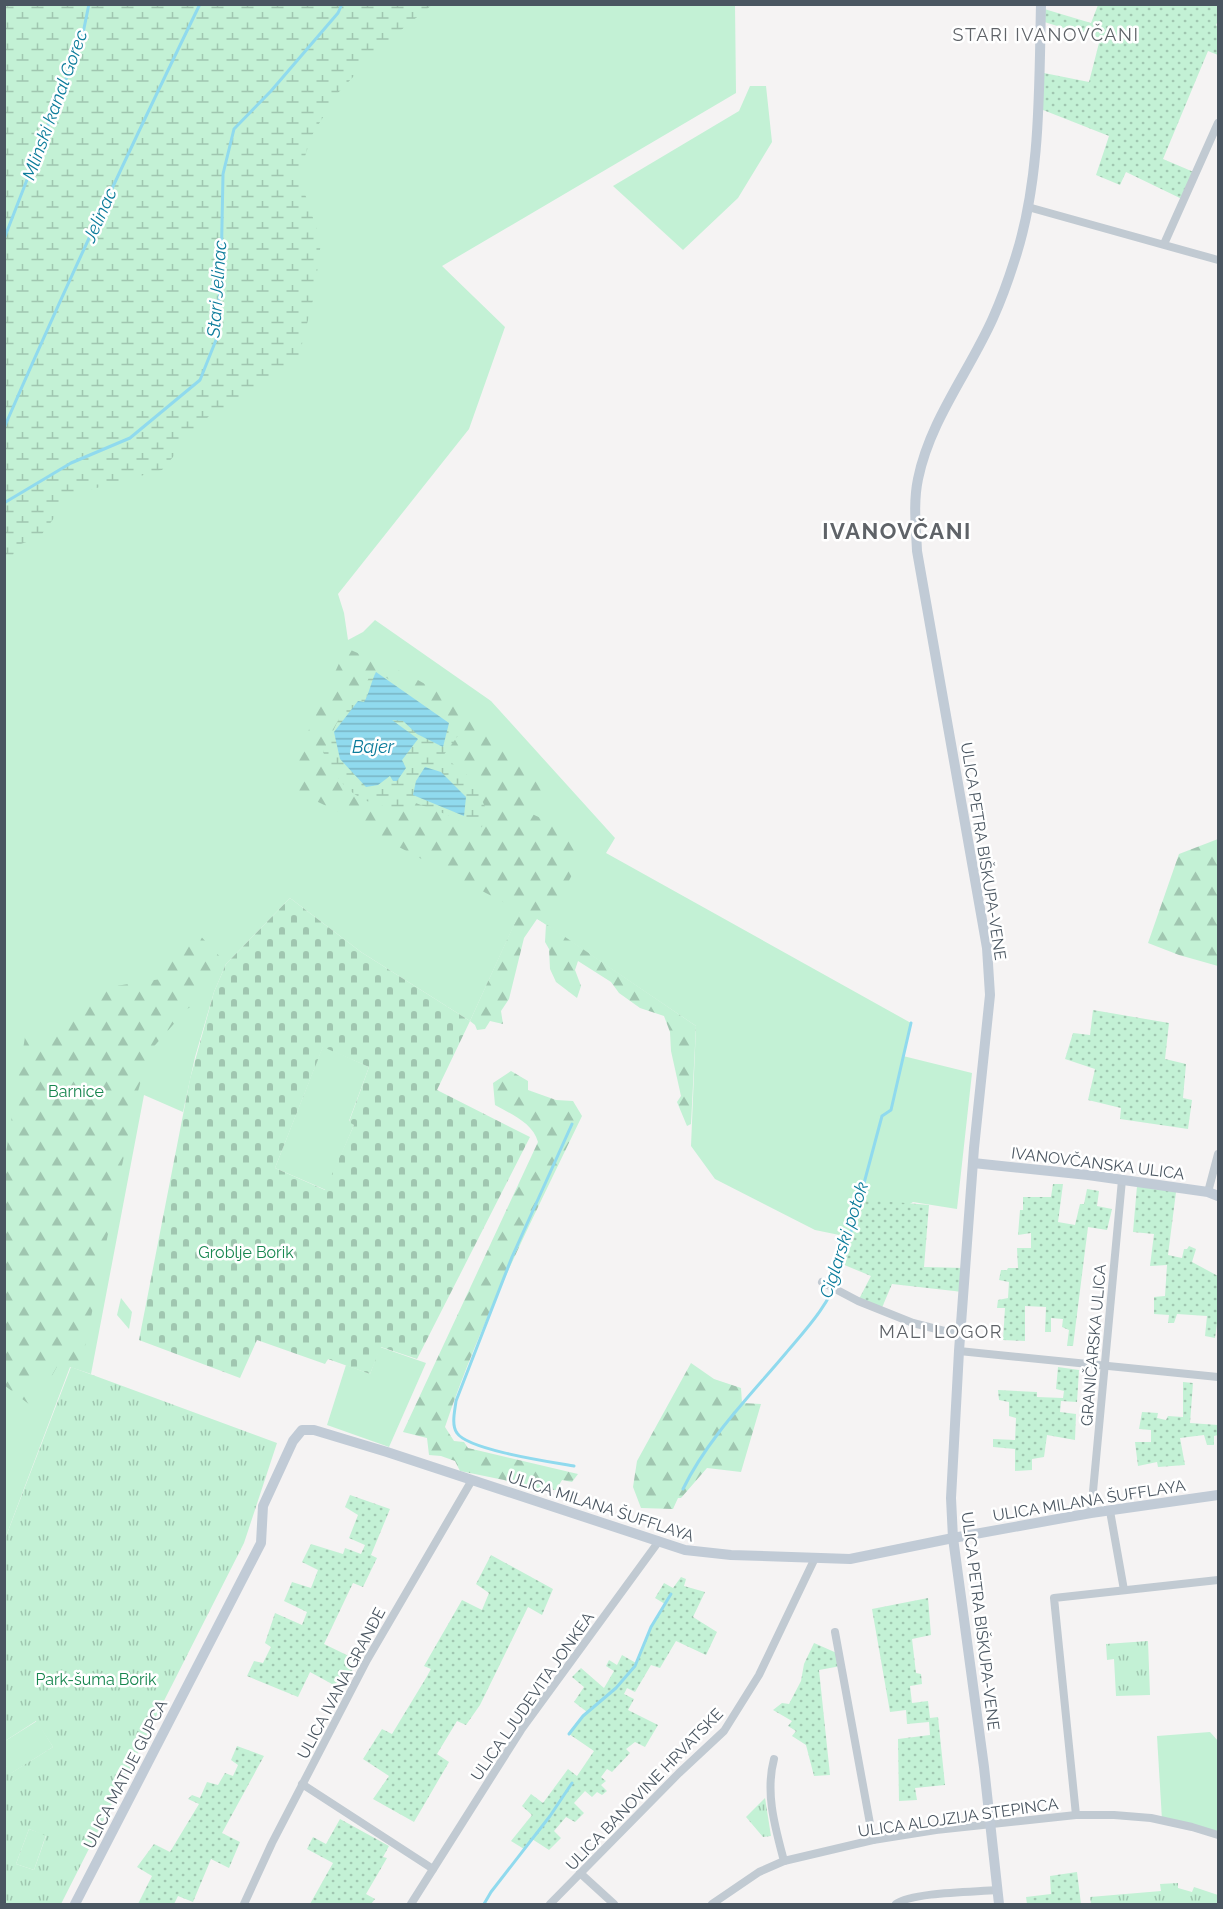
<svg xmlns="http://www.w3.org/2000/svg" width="1223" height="1909" font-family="Raleway,sans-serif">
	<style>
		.grass { fill: #c3f1d5 }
		.forest { fill: url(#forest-firs) }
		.wetland { fill: url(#wetland-marsh) }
		.cemetery { fill: url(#cemetery-stones); fill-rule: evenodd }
		.park { fill: url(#park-tufts); fill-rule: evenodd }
		.garden { fill: url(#garden-dots) }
		.water { fill: url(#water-rules) }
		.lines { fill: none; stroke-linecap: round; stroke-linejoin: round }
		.stream { stroke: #90daee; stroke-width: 3 }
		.street { stroke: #c1cad2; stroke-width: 8 }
		.secondary { stroke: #c1cbd6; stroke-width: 10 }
		.labels { text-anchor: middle; stroke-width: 5; stroke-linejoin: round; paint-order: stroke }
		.street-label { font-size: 16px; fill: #4a5661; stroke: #fff }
		.park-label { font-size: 16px; fill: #17864f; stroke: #fff }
		.neighbourhood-label { font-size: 18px; letter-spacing: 1.5px; fill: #5f6368; stroke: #fff }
		.water-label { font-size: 18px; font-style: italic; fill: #0c7c9b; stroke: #fff }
		.district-label { font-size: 22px; font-weight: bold; letter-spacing: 1.5px; fill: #5f6368; stroke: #fff }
	</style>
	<defs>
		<pattern id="forest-firs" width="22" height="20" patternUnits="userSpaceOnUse" patternTransform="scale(1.5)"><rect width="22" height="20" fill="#c3f1d5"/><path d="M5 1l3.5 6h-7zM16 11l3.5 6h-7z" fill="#a0c6b0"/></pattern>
		<pattern id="wetland-marsh" width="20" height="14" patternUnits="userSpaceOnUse" patternTransform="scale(1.5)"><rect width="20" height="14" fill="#c3f1d5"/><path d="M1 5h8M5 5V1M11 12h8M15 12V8" fill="none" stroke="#a0c6b0"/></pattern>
		<pattern id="cemetery-stones" width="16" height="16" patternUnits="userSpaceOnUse" patternTransform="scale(1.5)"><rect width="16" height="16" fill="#c3f1d5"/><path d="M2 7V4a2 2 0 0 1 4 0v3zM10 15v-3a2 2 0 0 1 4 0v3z" fill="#a0c6b0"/></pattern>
		<pattern id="park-tufts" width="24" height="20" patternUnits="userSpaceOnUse" patternTransform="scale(1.5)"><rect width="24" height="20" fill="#c3f1d5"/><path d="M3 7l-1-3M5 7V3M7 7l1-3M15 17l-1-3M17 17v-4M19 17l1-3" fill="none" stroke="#a0c6b0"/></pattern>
		<pattern id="garden-dots" width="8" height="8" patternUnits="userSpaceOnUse" patternTransform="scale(1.5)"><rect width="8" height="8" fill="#c3f1d5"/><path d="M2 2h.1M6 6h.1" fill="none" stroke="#a0c6b0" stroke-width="1.8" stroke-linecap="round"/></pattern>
		<pattern id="water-rules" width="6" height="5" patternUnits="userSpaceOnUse" patternTransform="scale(1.5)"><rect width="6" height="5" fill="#90daee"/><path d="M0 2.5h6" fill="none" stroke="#78b4c4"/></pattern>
	</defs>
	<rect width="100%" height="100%" fill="#f5f3f3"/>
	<g class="grass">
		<path d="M 5,5 L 735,5 L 736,93 L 442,266 L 505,327 L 469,429 L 338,594 L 344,613 L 348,640 L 363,632 L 375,620 L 491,701 L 615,838 L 606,853 L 911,1023 L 903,1056 L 972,1073 L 957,1209 L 913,1202 L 854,1238 L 815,1230 L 715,1179 L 691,1146 L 696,1026 L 536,918 L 520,912 L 470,1021 L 361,952 L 290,898 L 226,964 L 214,992 L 195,1057 L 183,1112 L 144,1095 L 91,1374 L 70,1367 L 5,1539 Z"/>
		<path d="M 750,86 L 766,86 L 772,142 L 738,198 L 683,250 L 613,186 L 739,111 Z"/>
		<path d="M 323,1046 L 369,1067 L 349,1121 L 354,1125 L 326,1190 L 275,1168 Z"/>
		<path d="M 121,1298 L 132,1312 L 129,1329 L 117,1315 Z"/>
		<path d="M 380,1347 L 426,1363 L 389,1447 L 327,1425 L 346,1365 L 370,1374 Z"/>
		<path d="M 37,1721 L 53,1747 L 10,1774 L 5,1764 L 5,1741 Z"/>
		<path d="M 1210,1732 L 1218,1741 L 1218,1835 L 1162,1820 L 1157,1736 Z"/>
		<path d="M 29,1829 L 46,1835 L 34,1870 L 16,1864 Z"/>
	</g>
	<g class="forest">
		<path d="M 346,648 L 409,675 L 471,710 L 552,782 L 530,813 L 590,841 L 546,924 L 696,1026 L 691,1124 L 687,1126 L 677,1102 L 681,1096 L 671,1051 L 670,1032 L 664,1016 L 640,1008 L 619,993 L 611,982 L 578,961 L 575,970 L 581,986 L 577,998 L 556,982 L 550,969 L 549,949 L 545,942 L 546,924 L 537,919 L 524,938 L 509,999 L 501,1011 L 503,1024 L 490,1021 L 485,1029 L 477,1030 L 475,1025 L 470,1021 L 520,911 L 363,828 L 339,812 L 295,791 L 296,758 Z"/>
		<path d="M 1218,839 L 1218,966 L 1179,955 L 1148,943 L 1179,854 Z"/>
		<path d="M 192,927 L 224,961 L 206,979 L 196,1004 L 187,1009 L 149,1052 L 135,1102 L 81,1366 L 71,1364 L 71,1367 L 58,1365 L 50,1379 L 38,1367 L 33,1372 L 36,1386 L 30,1405 L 4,1385 L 5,1159 L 25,1037 L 55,1034 L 74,1012 L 109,987 L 161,979 Z"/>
		<path d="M 511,1071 L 528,1081 L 528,1090 L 556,1100 L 573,1101 L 582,1116 C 533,1218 481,1320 445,1427 L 454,1441 L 464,1442 L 468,1448 L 578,1474 L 572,1482 L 562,1480 L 556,1490 L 529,1490 L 504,1480 L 460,1471 L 455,1461 L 441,1456 L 429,1455 L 427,1438 L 403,1432 L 538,1142 C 533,1123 511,1114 495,1105 L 493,1083 Z"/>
		<path d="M 691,1363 L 714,1379 L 741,1388 L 742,1403 L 761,1404 L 741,1472 L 707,1468 L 681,1498 L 678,1498 L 673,1509 L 641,1508 L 633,1487 L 637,1461 Z"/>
	</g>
	<g class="wetland">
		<path d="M 5,4 L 432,5 L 385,43 L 337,94 L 311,137 L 299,176 L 321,242 L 314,296 L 297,364 L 258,390 L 205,419 L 162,470 L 71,495 L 40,537 L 21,544 L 5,566 Z"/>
		<path d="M 376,672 L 392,681 L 460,733 L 443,756 L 472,779 L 487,811 L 480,833 L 453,817 L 413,802 L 405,809 C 361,806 341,791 323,752 L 344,708 L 359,696 L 370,676 Z"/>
	</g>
	<path class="cemetery" d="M 290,898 L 361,952 L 470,1021 L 437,1090 L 530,1137 L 417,1359 L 381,1347 L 370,1374 L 328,1359 L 325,1364 L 257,1340 L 240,1378 L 139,1340 L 190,1079 L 214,992 L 226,964 ZM 323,1047 L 369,1067 L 349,1122 L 354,1125 L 325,1190 L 275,1168 Z"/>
	<g class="park">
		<path d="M 71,1367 L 277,1443 L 244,1543 L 61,1904 L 5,1904 L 5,1764 L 11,1773 L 53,1747 L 36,1721 L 5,1741 L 5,1539 ZM 29,1829 L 46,1836 L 34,1870 L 16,1864 Z"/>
		<path d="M 1148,1641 L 1150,1695 L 1116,1696 L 1114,1659 L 1107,1660 L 1106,1644 Z"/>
		<path d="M 765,1798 L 771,1836 L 763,1837 L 746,1817 Z"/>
		<path d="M 1178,1883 L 1178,1888 L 1192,1892 L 1194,1887 L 1218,1895 L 1218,1903 L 1091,1904 L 1090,1897 L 1161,1891 L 1160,1884 Z"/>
	</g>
	<g class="garden">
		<path d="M 1098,5 L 1218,5 L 1218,21 L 1216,25 L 1218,27 L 1218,55 L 1208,51 L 1163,159 L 1196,173 L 1184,200 L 1126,172 L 1120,185 L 1096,175 L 1109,136 L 1038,108 L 1039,72 L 1089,82 L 1100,39 L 1041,21 L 1041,8 L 1091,23 Z"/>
		<path d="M 1093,1010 L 1169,1023 L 1165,1059 L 1186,1064 L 1183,1098 L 1192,1100 L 1188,1129 L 1120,1119 L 1121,1108 L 1088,1100 L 1095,1069 L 1065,1059 L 1073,1033 L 1090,1035 Z"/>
		<path d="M 1053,1184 L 1063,1184 L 1058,1222 L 1075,1225 L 1080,1204 L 1084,1204 L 1087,1189 L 1099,1191 L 1097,1206 L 1112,1209 L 1107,1230 L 1088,1227 L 1073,1346 L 1067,1346 L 1069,1330 L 1062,1327 L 1063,1319 L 1051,1318 L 1051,1332 L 1045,1332 L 1046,1307 L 1025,1306 L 1025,1341 L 1003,1340 L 1005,1308 L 997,1308 L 998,1300 L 1008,1298 L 1009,1282 L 999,1280 L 1001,1270 L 1007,1270 L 1008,1268 L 1018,1268 L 1017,1248 L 1031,1248 L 1031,1233 L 1018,1235 L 1020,1210 L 1023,1210 L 1023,1197 L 1051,1197 Z"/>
		<path d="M 1137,1186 L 1176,1192 L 1168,1255 L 1182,1258 L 1184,1249 L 1187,1249 L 1189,1246 L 1196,1249 L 1192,1262 L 1218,1276 L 1218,1316 L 1215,1338 L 1205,1336 L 1207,1316 L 1177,1314 L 1174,1323 L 1168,1323 L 1169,1315 L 1154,1314 L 1154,1297 L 1165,1296 L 1167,1265 L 1150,1266 L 1154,1234 L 1133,1232 Z"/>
		<path d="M 859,1199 L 929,1205 L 924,1267 L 965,1268 L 963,1292 L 892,1284 L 881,1310 L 858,1301 L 871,1276 L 842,1264 L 847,1236 L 854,1237 Z"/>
		<path d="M 1058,1367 L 1079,1370 L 1077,1402 L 1061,1401 L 1060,1412 L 1076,1414 L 1075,1440 L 1047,1435 L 1044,1457 L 1032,1459 L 1032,1470 L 1015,1471 L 1015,1449 L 993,1447 L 993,1439 L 1015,1440 L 1016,1418 L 1009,1416 L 1009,1402 L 999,1400 L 998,1390 L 1037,1392 L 1037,1397 L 1063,1398 L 1064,1391 L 1056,1389 Z"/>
		<path d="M 1183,1382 L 1193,1383 L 1190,1423 L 1218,1425 L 1218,1435 L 1214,1436 L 1214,1445 L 1207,1445 L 1204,1435 L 1180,1438 L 1185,1465 L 1158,1467 L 1157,1462 L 1138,1466 L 1135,1442 L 1151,1442 L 1151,1430 L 1139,1429 L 1142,1412 L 1158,1413 L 1157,1418 L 1166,1420 L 1168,1416 L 1183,1417 Z"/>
		<path d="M 350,1495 L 390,1509 L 371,1555 L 377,1558 L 363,1587 L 353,1583 L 324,1644 L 357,1660 L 343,1690 L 310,1672 L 298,1697 L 247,1676 L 254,1661 L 263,1663 L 271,1647 L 265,1643 L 275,1613 L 302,1625 L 307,1612 L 284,1601 L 292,1582 L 311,1588 L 318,1570 L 302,1562 L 311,1544 L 343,1554 L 345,1548 L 361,1554 L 365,1545 L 349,1538 L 358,1515 L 345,1507 Z"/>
		<path d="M 491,1555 L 553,1589 L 542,1615 L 528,1607 L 480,1705 L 466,1725 L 457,1721 L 437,1754 L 449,1762 L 414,1822 L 373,1799 L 389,1776 L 363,1759 L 382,1729 L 392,1734 L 426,1678 L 431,1669 L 424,1666 L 462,1600 L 482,1610 L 489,1593 L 476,1584 Z"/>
		<path d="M 681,1577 L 686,1579 L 684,1586 L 705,1592 L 693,1617 L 717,1632 L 706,1655 L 676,1641 L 660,1668 L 651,1665 L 635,1692 L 627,1688 L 624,1694 L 634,1699 L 628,1710 L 658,1725 L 645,1747 L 635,1742 L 626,1749 L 630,1753 L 612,1772 L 607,1769 L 601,1777 L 606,1781 L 601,1785 L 607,1791 L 602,1795 L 597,1792 L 592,1797 L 585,1791 L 574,1803 L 584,1813 L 575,1822 L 566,1817 L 554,1831 L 561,1838 L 549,1850 L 532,1839 L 524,1849 L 511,1841 L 532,1815 L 522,1806 L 531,1794 L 543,1803 L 568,1769 L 577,1776 L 594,1751 L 569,1734 L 587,1712 L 574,1702 L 584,1687 L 572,1677 L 581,1668 L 604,1688 L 614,1671 L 606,1666 L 609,1660 L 617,1665 L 622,1655 L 636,1663 L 651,1627 L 665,1604 L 655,1598 L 664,1583 L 673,1588 Z"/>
		<path d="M 928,1598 L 931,1635 L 912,1639 L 916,1673 L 921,1674 L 922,1684 L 910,1686 L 912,1703 L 928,1701 L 930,1718 L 938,1717 L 945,1785 L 915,1788 L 917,1800 L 899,1801 L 898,1739 L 930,1735 L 929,1722 L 907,1724 L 906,1710 L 890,1712 L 872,1609 Z"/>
		<path d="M 814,1643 L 839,1654 L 841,1666 L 819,1670 L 830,1775 L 814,1776 L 806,1745 L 792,1736 L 796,1731 L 788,1726 L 792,1721 L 773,1710 L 782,1703 L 789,1704 L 801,1681 L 804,1664 Z"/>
		<path d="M 237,1746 L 264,1756 L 222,1833 L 240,1842 L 229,1868 L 211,1859 L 193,1902 L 178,1896 L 174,1904 L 138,1904 L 152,1876 L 137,1867 L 154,1844 L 170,1852 L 199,1804 L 188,1799 L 192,1795 L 200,1798 L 207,1782 L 218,1785 L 225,1773 L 233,1776 L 238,1765 L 231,1760 Z"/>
		<path d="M 340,1819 L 389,1846 L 383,1857 L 387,1858 L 366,1894 L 375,1899 L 371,1904 L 310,1904 L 333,1863 L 307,1849 L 313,1837 L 326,1844 Z"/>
		<path d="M 1077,1872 L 1081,1904 L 1027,1904 L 1026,1897 L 1051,1894 L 1050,1876 Z"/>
	</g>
	<g class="water">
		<path d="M 376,672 L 449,723 L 443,747 L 417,734 L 403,721 L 392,720 L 418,739 L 402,760 L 406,768 L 397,781 L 393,781 L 390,776 L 378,785 L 366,787 L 340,759 L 334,732 L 358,701 L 364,702 C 368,697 372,679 376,672 Z"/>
		<path d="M 425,767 L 441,772 L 466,797 L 464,816 L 413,795 L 416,781 Z"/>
	</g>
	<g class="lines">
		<g class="stream">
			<path d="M 4,239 L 82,38 L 89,4"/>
			<path d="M 4,428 C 66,285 132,144 200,4"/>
			<path d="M 4,503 L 71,463 L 130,438 L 200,380 L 216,340 L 221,275 L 223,174 L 234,129 L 271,91 L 338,13 L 342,4"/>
			<path d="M 572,1124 L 512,1257 L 456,1401 C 455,1410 451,1425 457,1433 C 468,1450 551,1462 574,1466"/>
			<path d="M 683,1489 C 708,1438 749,1397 786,1353 C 808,1327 828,1306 840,1273 L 882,1116 L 891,1110 L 911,1023"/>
			<path d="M 569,1734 L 583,1716 L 616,1688 L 635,1666 L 651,1627 L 671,1594"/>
			<path d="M 484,1904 L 491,1892 L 550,1816 L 572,1783"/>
		</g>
		<g class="street">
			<path d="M 1028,207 L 1218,260"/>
			<path d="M 1164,244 L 1218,123"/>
			<path d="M 1208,1192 L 1218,1154"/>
			<path d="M 822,1282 L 858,1301 L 913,1323 L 960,1335"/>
			<path d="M 959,1351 L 1218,1377"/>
			<path d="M 1110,1511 L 1124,1590"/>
			<path d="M 1091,1513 L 1122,1180"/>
			<path d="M 835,1632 L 873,1840"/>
			<path d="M 774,1759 C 765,1793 775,1827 784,1861"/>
			<path d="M 302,1784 L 433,1869"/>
			<path d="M 1076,1815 L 1054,1598 L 1218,1580"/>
			<path d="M 580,1873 L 614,1904"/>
			<path d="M 244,1904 L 272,1843 L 367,1660 L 472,1480"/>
			<path d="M 411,1904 L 521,1730 L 659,1541"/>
			<path d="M 550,1904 L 679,1773 L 724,1731 L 759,1675 L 815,1558"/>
			<path d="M 712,1904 L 759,1872 L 784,1861 L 873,1840 L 936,1830 L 1076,1815 L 1114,1815 L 1151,1818 L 1192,1827 L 1218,1835"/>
			<path d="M 896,1904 C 912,1892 975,1892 997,1890"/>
		</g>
		<g class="secondary">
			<path d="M 973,1163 L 1088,1175 L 1208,1192 L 1218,1196"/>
			<path d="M 75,1904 L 261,1543 L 263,1506 L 293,1441 L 302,1430 L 314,1430 L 387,1452 L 685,1550 L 731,1555 L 850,1559 L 953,1538 L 1091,1513 L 1218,1495"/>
			<path d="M 999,1904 L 984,1767 L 953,1538 L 951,1498 L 959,1351 L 974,1148 L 990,995 L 987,948 L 917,551 C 916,527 913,503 918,479 C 930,420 969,372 993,318 C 1001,300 1008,281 1014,262 C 1041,182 1039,89 1041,4"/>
		</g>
	</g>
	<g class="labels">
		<g class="street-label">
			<text transform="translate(984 851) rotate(81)" y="6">ULICA PETRA BIŠKUPA-VENE</text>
			<text transform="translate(1098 1163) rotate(7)" y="6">IVANOVČANSKA ULICA</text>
			<text transform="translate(1093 1345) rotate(-85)" y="6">GRANIČARSKA ULICA</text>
			<text transform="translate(1089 1500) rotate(-9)" y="6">ULICA MILANA ŠUFFLAYA</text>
			<text transform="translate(601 1506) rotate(18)" y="6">ULICA MILANA ŠUFFLAYA</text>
			<text transform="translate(981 1621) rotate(83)" y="6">ULICA PETRA BIŠKUPA-VENE</text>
			<text transform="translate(341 1683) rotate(-62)" y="6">ULICA IVANA GRANĐE</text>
			<text transform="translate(532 1696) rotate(-55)" y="6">ULICA LJUDEVITA JONKEA</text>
			<text transform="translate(125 1774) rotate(-63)" y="6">ULICA MATIJE GUPCA</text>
			<text transform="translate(644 1789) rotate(-46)" y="6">ULICA BANOVINE HRVATSKE</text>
			<text transform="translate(958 1817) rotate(-8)" y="6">ULICA ALOJZIJA STEPINCA</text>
		</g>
		<g class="park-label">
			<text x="76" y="1097">Barnice</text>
			<text x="246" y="1258">Groblje Borik</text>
			<text x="96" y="1685">Park-šuma Borik</text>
		</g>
		<g class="neighbourhood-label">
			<text x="1046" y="41">STARI IVANOVČANI</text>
			<text x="941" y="1338">MALI LOGOR</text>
		</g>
		<g class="water-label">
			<text transform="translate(55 105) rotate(-70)" y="6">Mlinski kanal Gorec</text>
			<text transform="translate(100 215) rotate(-66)" y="6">Jelinac</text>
			<text transform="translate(217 289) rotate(-86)" y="6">Stari Jelinac</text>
			<text x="373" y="753">Bajer</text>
			<text transform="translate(844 1240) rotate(-72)" y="6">Ciglarski potok</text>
		</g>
		<g class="district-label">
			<text x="897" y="539">IVANOVČANI</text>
		</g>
	</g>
	<rect width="1223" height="1909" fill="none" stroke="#4a5661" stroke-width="12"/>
</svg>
